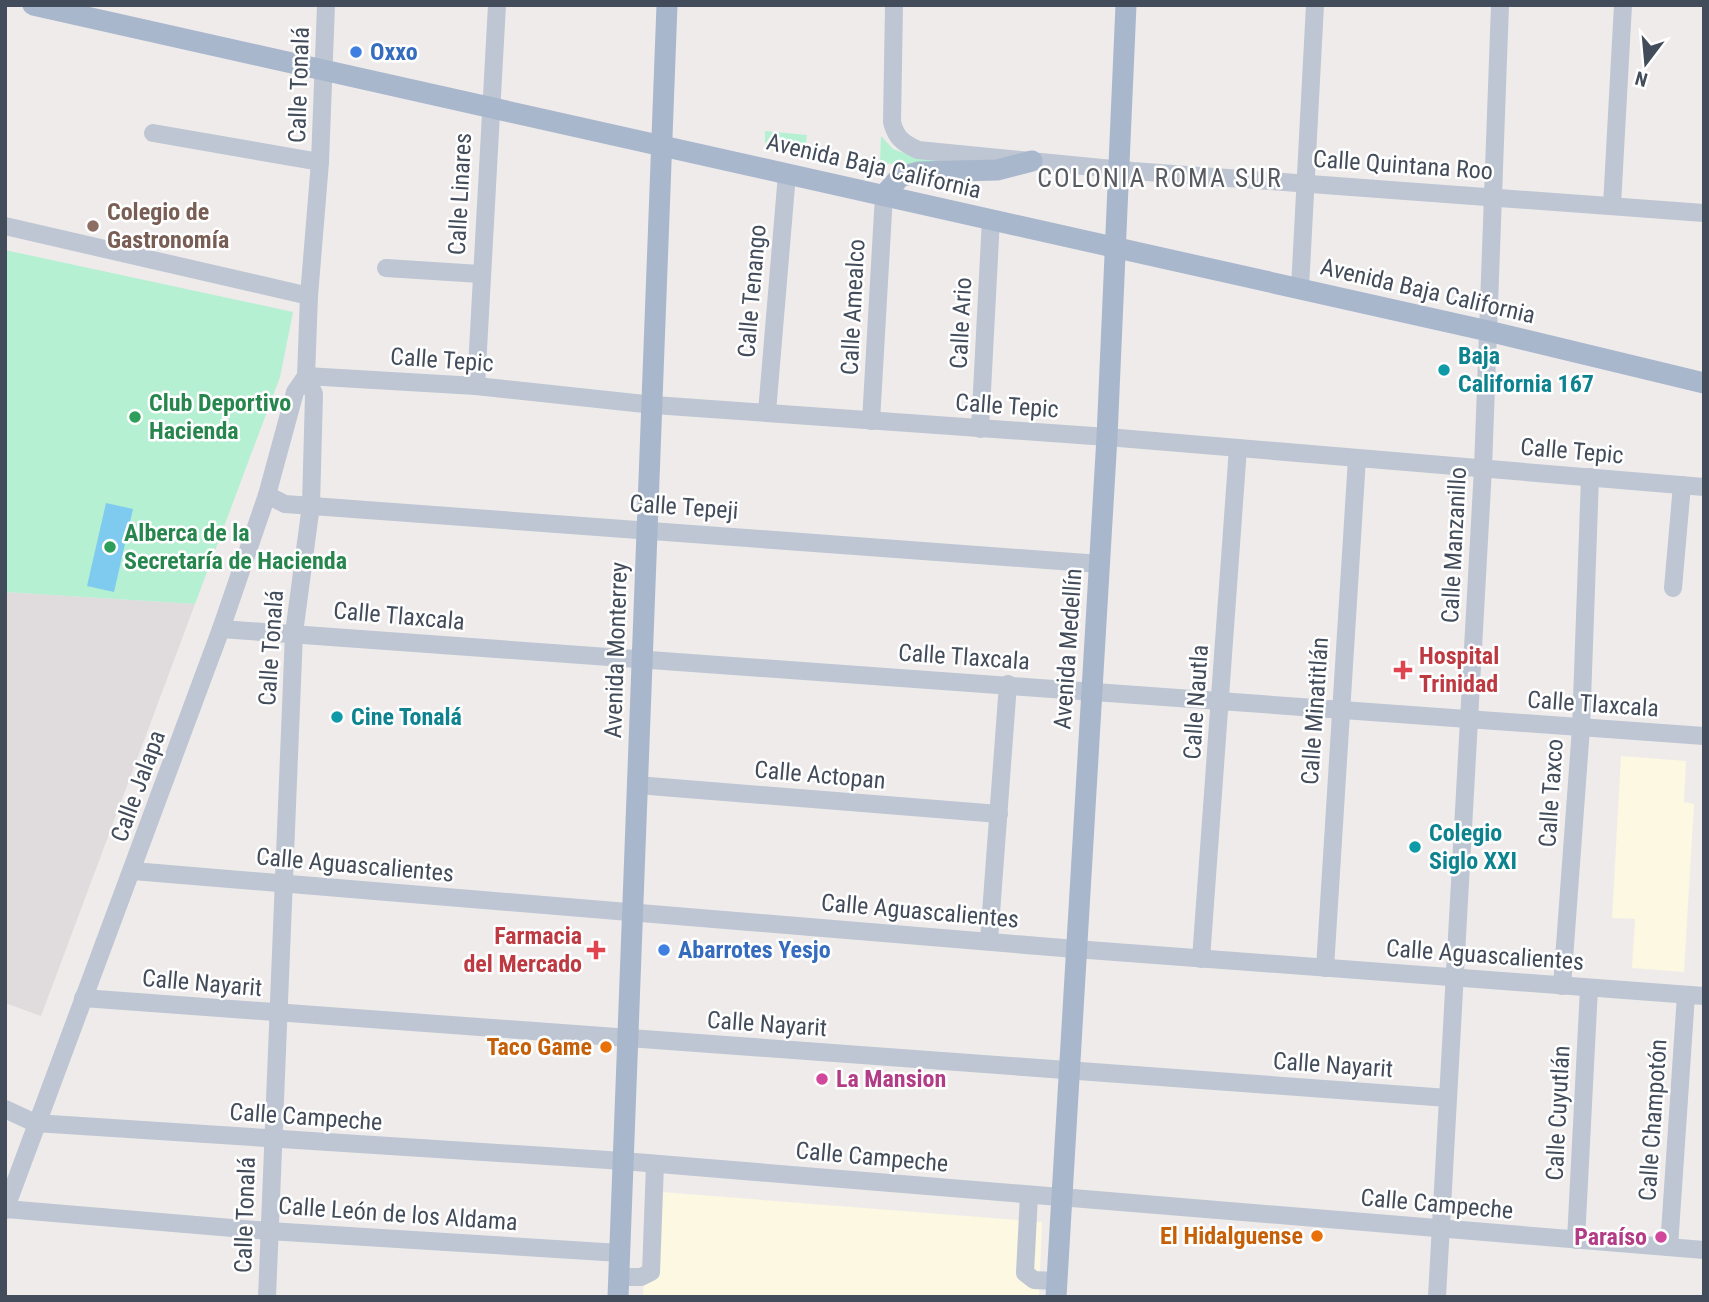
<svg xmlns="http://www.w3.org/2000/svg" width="1709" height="1302" font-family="'Roboto Condensed',sans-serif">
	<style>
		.commercial { fill: #fcf8e1 }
		.education { fill: #e0dcdd }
		.green { fill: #b5f0d3 }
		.water { fill: #7fcbf0 }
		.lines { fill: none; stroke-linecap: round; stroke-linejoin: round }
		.minor { stroke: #bdc6d2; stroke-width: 18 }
		.major { stroke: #a9b7cd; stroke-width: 21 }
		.shop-dot { fill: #3f7fe0; stroke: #fff; stroke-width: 2.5 }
		.education-dot { fill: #8d6e63; stroke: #fff; stroke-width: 2.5 }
		.culture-dot { fill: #0f9aa8; stroke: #fff; stroke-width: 2.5 }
		.leisure-dot { fill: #2e9e5b; stroke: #fff; stroke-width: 2.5 }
		.health-dot { fill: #e0444e; stroke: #fff; stroke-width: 2.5 }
		.food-dot { fill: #e8710a; stroke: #fff; stroke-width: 2.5 }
		.hotel-dot { fill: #d1479c; stroke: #fff; stroke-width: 2.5 }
		.labels { text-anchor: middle; stroke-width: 5; stroke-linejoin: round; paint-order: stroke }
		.shop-label { font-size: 24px; font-weight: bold; fill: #366cbe; stroke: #fff; text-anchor: start }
		.street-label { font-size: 24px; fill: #434c5a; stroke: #fff }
		.education-label { font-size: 24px; font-weight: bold; fill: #785e54; stroke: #fff; text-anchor: start }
		.culture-label { font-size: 24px; font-weight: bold; fill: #0d838f; stroke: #fff; text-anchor: start }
		.leisure-label { font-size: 24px; font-weight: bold; fill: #27864d; stroke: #fff; text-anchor: start }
		.health-label { font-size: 24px; font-weight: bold; fill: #be3a42; stroke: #fff; text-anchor: start }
		.food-label { font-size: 24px; font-weight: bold; fill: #c56008; stroke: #fff; text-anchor: end }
		.hotel-label { font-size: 24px; font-weight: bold; fill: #b23c85; stroke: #fff; text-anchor: start }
		.neighbourhood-label { font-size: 26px; letter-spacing: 2px; fill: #585b61; stroke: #fff }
	</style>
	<rect width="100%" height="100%" fill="#efebeb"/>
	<g class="commercial">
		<path d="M 1621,756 L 1686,761 L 1684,802 L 1694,804 L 1684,972 L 1632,968 L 1635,919 L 1612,918 Z"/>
		<path d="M 649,1191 L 1042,1222 L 1039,1297 L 643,1297 Z"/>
	</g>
	<path class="education" d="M 5,592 L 195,604 L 41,1016 L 5,1003 Z"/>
	<g class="green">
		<path d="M 765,131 L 807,135 L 805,148 L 765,143 Z"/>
		<path d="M 881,136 L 893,149 L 907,154 L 996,162 L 925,166 L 880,163 Z"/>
		<path d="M 5,250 L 293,312 L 280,377 L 195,604 L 5,592 Z"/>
	</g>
	<path class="water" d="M 106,503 L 133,509 L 114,592 L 87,586 Z"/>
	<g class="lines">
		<g class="minor">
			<path d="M 894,5 L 892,122 C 896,138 903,143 918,150 L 1133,171 L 1704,213"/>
			<path d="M 153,133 L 320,162"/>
			<path d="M 1612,205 L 1623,5"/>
			<path d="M 5,226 L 309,296"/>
			<path d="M 386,268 L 480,274"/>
			<path d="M 1300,288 L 1315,5"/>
			<path d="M 306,376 L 476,386 L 654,405 L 1107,437 L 1704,487"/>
			<path d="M 476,386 L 497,5"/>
			<path d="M 767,412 L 787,174"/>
			<path d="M 871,421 L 884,195"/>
			<path d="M 980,429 L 991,219"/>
			<path d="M 267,495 L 285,504 L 1100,564"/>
			<path d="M 1673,588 L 1682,485"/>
			<path d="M 221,629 L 1704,736"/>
			<path d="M 637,785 L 999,814"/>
			<path d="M 133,871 L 1075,949 L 1704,996"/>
			<path d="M 989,940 L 1008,684"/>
			<path d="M 1201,959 L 1238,448"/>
			<path d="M 1325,968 L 1357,458"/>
			<path d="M 1562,986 L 1581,728 L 1590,477"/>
			<path d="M 83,998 L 1448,1098"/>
			<path d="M 5,1109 L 35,1123 L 623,1161 L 1704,1250"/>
			<path d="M 1029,1195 L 1025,1273 L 1034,1280 L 1057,1281"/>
			<path d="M 6,1209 L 269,1231 L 620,1253"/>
			<path d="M 5,1210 L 221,629 L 267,495 L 295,392 L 306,376"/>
			<path d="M 1576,1240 L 1589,988"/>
			<path d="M 1669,1247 L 1686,995"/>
			<path d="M 619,1277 L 641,1277 L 651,1272 L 655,1164"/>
			<path d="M 267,1297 L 294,633 L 311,505 L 314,394 L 306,376 L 309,296 L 320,162 L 326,5"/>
			<path d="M 1437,1297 L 1483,468 L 1500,5"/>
		</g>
		<g class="major">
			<path d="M 33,5 L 1488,331 L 1704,383"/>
			<path d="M 884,195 L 900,177 L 918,172 L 997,170 L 1032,161"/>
			<path d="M 618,1297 L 667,5"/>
			<path d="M 1056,1297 L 1107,437 L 1126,5"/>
		</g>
	</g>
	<g class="shop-dot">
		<circle cx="356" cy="52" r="7"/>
		<circle cx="664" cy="950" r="7"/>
	</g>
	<circle class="education-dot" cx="93" cy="226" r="7"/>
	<g class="culture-dot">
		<circle cx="1444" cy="370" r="7"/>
		<circle cx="337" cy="717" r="7"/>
		<circle cx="1415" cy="847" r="7"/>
	</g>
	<g class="leisure-dot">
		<circle cx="135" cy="417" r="7"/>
		<circle cx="110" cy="547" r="7"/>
	</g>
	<g class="health-dot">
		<path d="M1399.5 659.5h7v7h7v7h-7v7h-7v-7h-7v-7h7z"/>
		<path d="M592.5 939.5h7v7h7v7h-7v7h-7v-7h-7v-7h7z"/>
	</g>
	<g class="food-dot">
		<circle cx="606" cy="1047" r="7"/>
		<circle cx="1317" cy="1236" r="7"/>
	</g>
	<g class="hotel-dot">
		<circle cx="822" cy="1079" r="7"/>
		<circle cx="1661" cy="1237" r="7"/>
	</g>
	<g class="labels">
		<g class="shop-label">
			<text x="370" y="60">Oxxo</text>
			<text x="678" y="958">Abarrotes Yesjo</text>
		</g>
		<g class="street-label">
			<text transform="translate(299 85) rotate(-88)" y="8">Calle Tonalá</text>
			<text transform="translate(1403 165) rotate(4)" y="8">Calle Quintana Roo</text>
			<text transform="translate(874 166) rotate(13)" y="8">Avenida Baja California</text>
			<text transform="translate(460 194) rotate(-87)" y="8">Calle Linares</text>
			<text transform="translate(752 291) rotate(-85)" y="8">Calle Tenango</text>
			<text transform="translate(1428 291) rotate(13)" y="8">Avenida Baja California</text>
			<text transform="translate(853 307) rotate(-87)" y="8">Calle Amealco</text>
			<text transform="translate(961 323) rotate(-87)" y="8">Calle Ario</text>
			<text transform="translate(442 360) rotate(4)" y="8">Calle Tepic</text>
			<text transform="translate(1007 406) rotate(4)" y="8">Calle Tepic</text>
			<text transform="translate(1572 451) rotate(5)" y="8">Calle Tepic</text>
			<text transform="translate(684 507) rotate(4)" y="8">Calle Tepeji</text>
			<text transform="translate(1454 545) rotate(-87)" y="8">Calle Manzanillo</text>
			<text transform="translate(399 616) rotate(5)" y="8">Calle Tlaxcala</text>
			<text transform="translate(271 648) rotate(-86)" y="8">Calle Tonalá</text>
			<text transform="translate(1068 649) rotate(-86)" y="8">Avenida Medellín</text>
			<text transform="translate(616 650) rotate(-88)" y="8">Avenida Monterrey</text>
			<text transform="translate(964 657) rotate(4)" y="8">Calle Tlaxcala</text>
			<text transform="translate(1196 702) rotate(-86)" y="8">Calle Nautla</text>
			<text transform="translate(1593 704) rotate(4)" y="8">Calle Tlaxcala</text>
			<text transform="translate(1315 711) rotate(-86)" y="8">Calle Minatitlán</text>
			<text transform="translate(820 775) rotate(5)" y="8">Calle Actopan</text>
			<text transform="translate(138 786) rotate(-70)" y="8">Calle Jalapa</text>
			<text transform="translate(1551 793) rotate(-86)" y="8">Calle Taxco</text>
			<text transform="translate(355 865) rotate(5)" y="8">Calle Aguascalientes</text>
			<text transform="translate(920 911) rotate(5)" y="8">Calle Aguascalientes</text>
			<text transform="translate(1485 955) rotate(4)" y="8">Calle Aguascalientes</text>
			<text transform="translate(202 983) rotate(5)" y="8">Calle Nayarit</text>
			<text transform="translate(767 1024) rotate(4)" y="8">Calle Nayarit</text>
			<text transform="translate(1333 1065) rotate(4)" y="8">Calle Nayarit</text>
			<text transform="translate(1558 1113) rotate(-87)" y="8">Calle Cuyutlán</text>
			<text transform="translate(306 1117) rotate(4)" y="8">Calle Campeche</text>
			<text transform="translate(1653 1120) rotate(-86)" y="8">Calle Champotón</text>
			<text transform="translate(872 1157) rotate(5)" y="8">Calle Campeche</text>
			<text transform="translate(1437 1204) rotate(5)" y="8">Calle Campeche</text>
			<text transform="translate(398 1214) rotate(4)" y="8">Calle León de los Aldama</text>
			<text transform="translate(245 1215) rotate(-88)" y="8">Calle Tonalá</text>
		</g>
		<g class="education-label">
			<text x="107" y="220">Colegio de<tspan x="107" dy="28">Gastronomía</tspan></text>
		</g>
		<g class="culture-label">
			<text x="1458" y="364">Baja<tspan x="1458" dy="28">California 167</tspan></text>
			<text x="351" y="725">Cine Tonalá</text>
			<text x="1429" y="841">Colegio<tspan x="1429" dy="28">Siglo XXI</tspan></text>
		</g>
		<g class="leisure-label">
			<text x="149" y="411">Club Deportivo<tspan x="149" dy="28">Hacienda</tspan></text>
			<text x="124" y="541">Alberca de la<tspan x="124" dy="28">Secretaría de Hacienda</tspan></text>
		</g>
		<g class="health-label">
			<text x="1419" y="664">Hospital<tspan x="1419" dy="28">Trinidad</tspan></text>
			<text x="582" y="944" text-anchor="end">Farmacia<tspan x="582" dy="28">del Mercado</tspan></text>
		</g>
		<g class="food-label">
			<text x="592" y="1055">Taco Game</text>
			<text x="1303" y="1244">El Hidalguense</text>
		</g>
		<g class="hotel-label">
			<text x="836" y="1087">La Mansion</text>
			<text x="1647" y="1245" text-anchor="end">Paraíso</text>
		</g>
		<g class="neighbourhood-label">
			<text x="1160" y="187">COLONIA ROMA SUR</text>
		</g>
	</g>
	<rect width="1709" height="1302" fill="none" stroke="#434c5a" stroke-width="14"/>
	<g transform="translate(1646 63) rotate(196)" stroke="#ffffff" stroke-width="5" paint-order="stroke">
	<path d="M0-5L12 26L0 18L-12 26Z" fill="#434c5a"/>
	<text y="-10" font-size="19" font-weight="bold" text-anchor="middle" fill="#434c5a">N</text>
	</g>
</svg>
